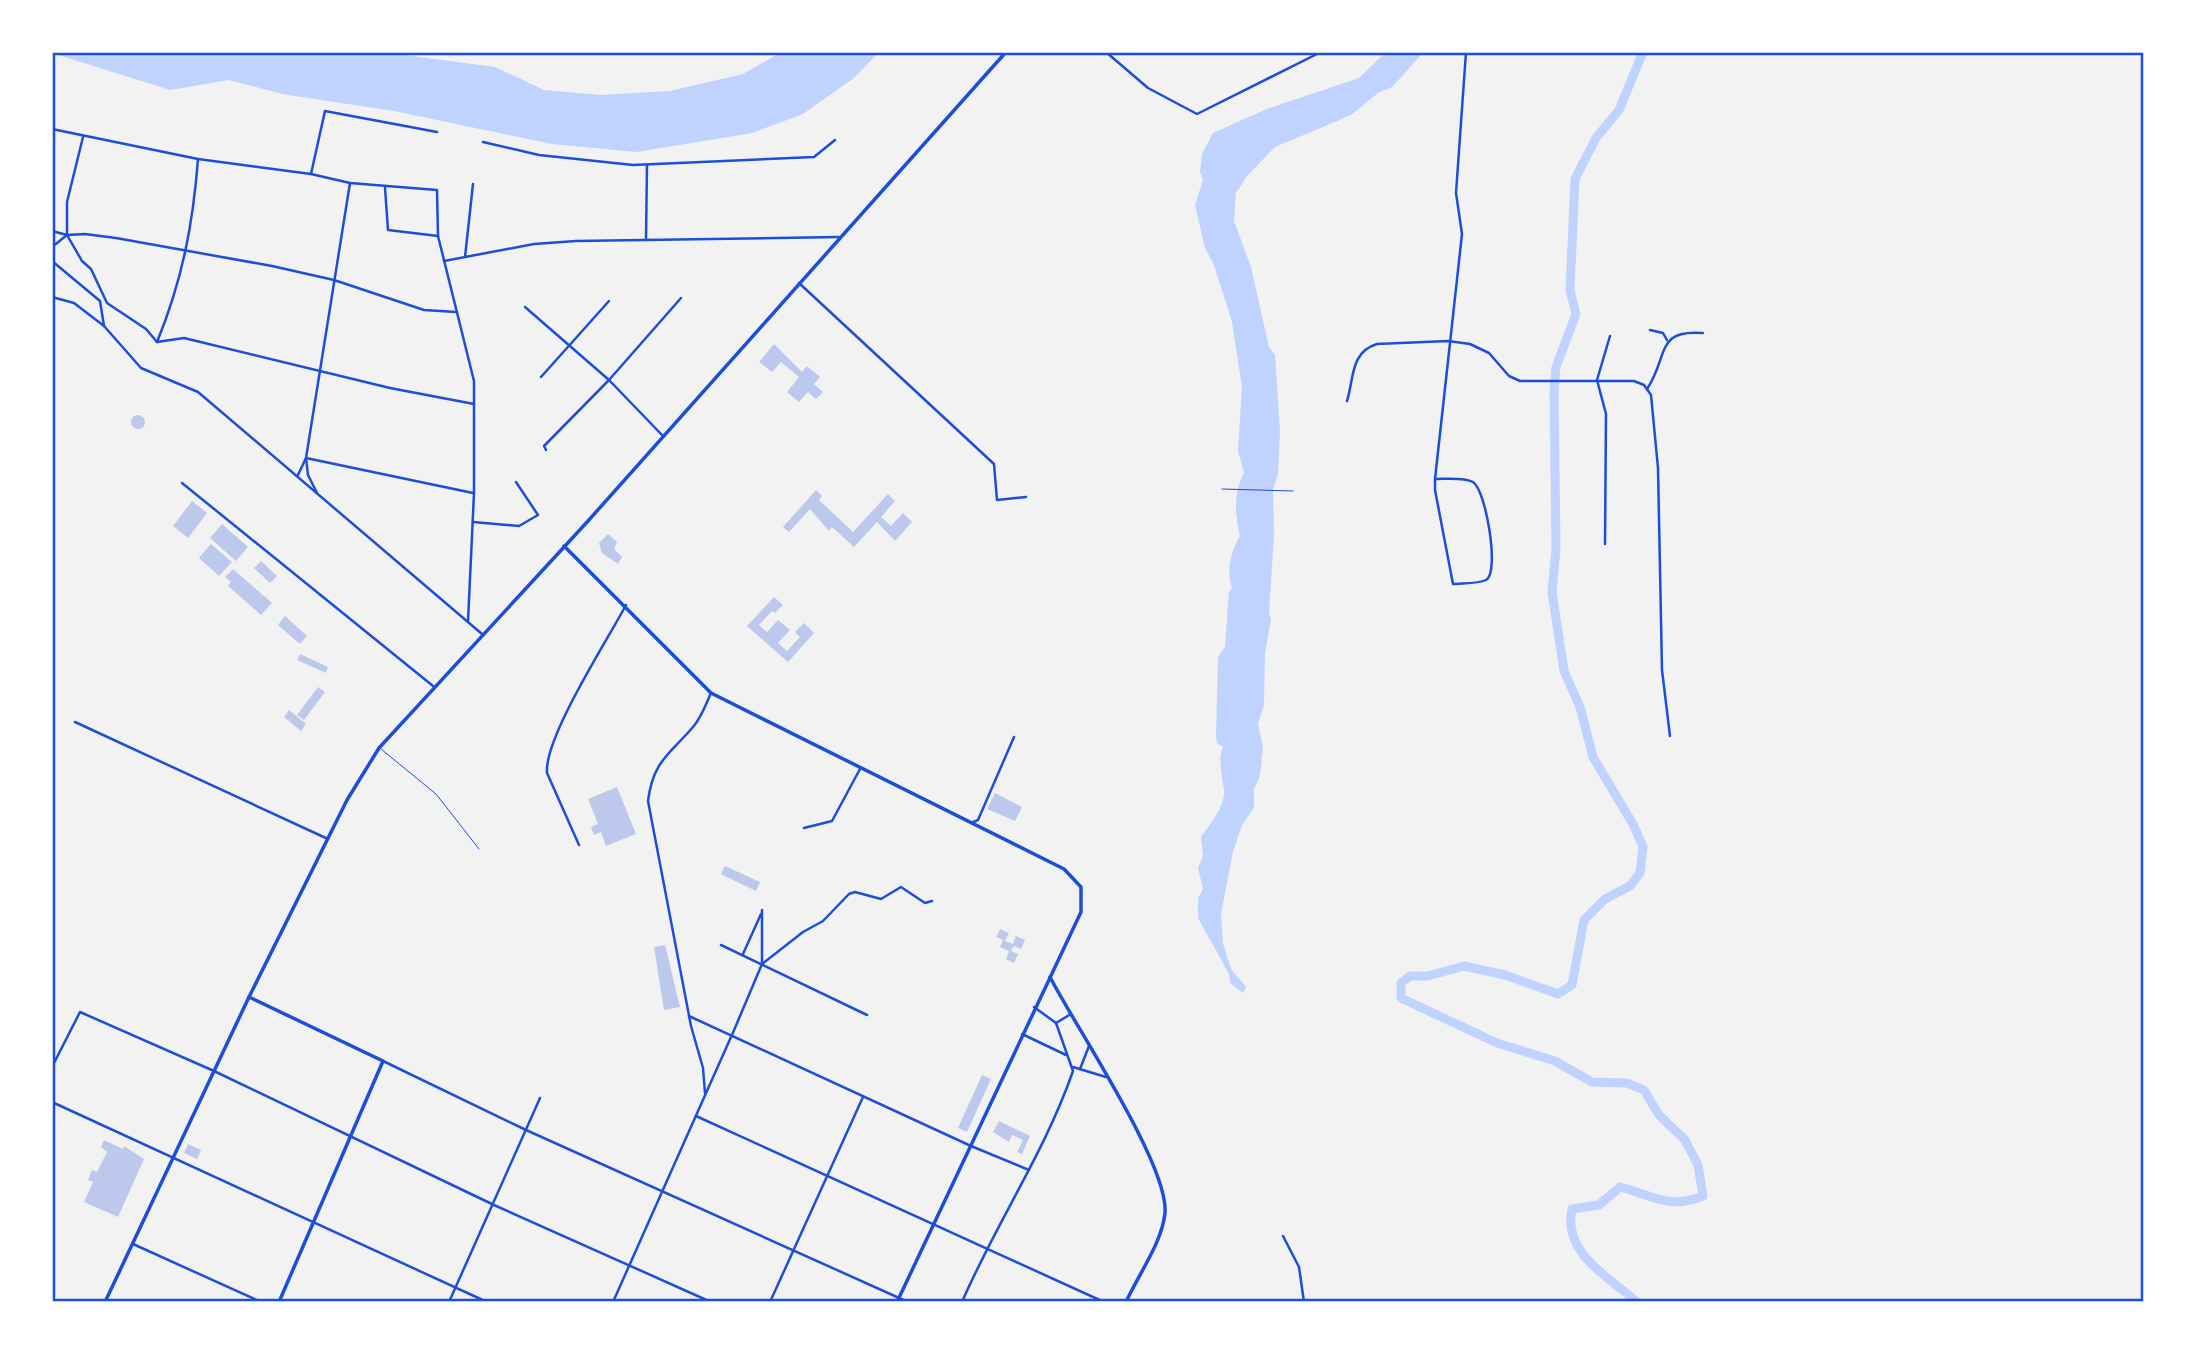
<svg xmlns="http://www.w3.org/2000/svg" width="2196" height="1354" font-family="'PT Sans Narrow',sans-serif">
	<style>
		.water { fill: #bfd3fe }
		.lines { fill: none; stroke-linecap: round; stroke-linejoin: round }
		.river { stroke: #bfd3fe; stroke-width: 9 }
		.building { fill: #bdc9ec }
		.path { stroke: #1d4ed8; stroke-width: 1 }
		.service { stroke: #1d4ed8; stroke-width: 1 }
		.minor { stroke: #1d4ed8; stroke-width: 2.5 }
		.tertiary { stroke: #1d4ed8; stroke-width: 2.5 }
		.secondary { stroke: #1d4ed8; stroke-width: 3.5 }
		.primary { stroke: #1d4ed8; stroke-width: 3.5 }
		.neatline { fill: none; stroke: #1d4ed8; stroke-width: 2.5 }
	</style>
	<rect width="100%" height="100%" fill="#f2f2f2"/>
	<g class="water">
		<path d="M 52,53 L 389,53 L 495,67 L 544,90 L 600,95 L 670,91 L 743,74 L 780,53 L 878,53 L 854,78 L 803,114 L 752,133 L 637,152 L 552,144 L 394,111 L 282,94 L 229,80 L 170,90 Z"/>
		<path d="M 1385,53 L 1423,53 L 1392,87 L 1378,93 L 1351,115 L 1275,147 L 1247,176 L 1236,193 L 1234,221 L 1251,267 L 1269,347 L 1275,355 L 1280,432 L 1278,474 L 1273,489 L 1274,535 L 1269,613 L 1271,620 L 1265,653 L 1264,705 L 1258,724 L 1263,747 L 1260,776 L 1254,789 L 1254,808 L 1242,825 L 1233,852 L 1221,914 L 1223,943 L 1231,969 L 1246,987 L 1243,993 L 1230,983 L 1229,974 L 1198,918 L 1198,898 L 1203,889 L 1198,868 L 1203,856 L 1201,837 C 1209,825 1225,807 1224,791 C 1223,778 1217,760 1223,747 L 1217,743 L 1216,737 L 1218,657 L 1225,647 L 1229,592 L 1232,588 C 1226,571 1231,551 1240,536 C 1235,515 1233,493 1244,473 L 1238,451 L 1242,387 L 1232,322 L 1214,265 L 1205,248 L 1195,205 L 1203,180 L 1200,172 L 1202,154 L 1213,133 L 1269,108 L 1359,78 Z"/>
	</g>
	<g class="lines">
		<path class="river" d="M 1637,1302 C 1609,1277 1562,1253 1572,1209 L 1599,1205 L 1620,1187 C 1652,1195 1669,1210 1703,1196 L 1698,1165 L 1685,1140 L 1659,1115 L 1644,1090 L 1627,1083 L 1592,1082 L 1555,1061 L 1497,1043 L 1401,998 L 1401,983 L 1410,976 L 1428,976 L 1464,966 L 1505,975 L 1558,994 L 1572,985 L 1584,920 L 1605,899 L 1630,886 L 1640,873 L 1643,847 L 1634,826 L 1593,757 L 1580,707 L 1564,671 L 1552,592 L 1556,549 L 1554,392 L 1556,367 L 1576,314 L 1570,290 L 1575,179 L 1596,138 L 1619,110 L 1643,52"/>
	</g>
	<g class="building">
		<path d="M 774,344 L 802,372 L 807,366 L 820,377 L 814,384 L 823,392 L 816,399 L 808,392 L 799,402 L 787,392 L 799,377 L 781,362 L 772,372 L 759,362 Z"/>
		<circle cx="138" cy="422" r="7"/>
		<path d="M 816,490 L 822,496 L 819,500 L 853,532 L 888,494 L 895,501 L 881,517 L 891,526 L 903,513 L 912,522 L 895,541 L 877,522 L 854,547 L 832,527 L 829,531 L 810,509 L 789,532 L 783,527 Z"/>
		<path d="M 192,501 L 207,513 L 188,538 L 173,526 Z"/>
		<path d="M 222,524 L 248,547 L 236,561 L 210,538 Z"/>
		<path d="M 608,534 L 617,542 L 614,549 L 622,557 L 618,564 L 602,553 L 599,543 Z"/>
		<path d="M 211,544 L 232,562 L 219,576 L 199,558 Z"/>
		<path d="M 261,561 L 277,576 L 270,583 L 254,568 Z"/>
		<path d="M 233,569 L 272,603 L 261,615 L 228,586 L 231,582 L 225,577 Z"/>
		<path d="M 774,597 L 783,605 L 775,613 L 772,611 L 759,625 L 767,632 L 778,620 L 790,630 L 778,643 L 787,651 L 800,637 L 795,632 L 804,623 L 814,633 L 788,662 L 747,626 Z"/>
		<path d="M 285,616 L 307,636 L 300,644 L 278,625 Z"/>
		<path d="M 300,654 L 328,667 L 326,673 L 297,660 Z"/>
		<path d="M 318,687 L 325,692 L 304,720 L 297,715 Z"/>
		<path d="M 289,710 L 306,724 L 301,731 L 284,717 Z"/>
		<path d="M 617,787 L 636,834 L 606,846 L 601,832 L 594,835 L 591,827 L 598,824 L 588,799 Z"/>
		<path d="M 995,793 L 1022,807 L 1015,821 L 987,809 Z"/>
		<path d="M 725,866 L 760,882 L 756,891 L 721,874 Z"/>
		<path d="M 1000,929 L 1009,933 L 1005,941 L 1013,944 L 1016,936 L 1025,940 L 1021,949 L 1014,946 L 1011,951 L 1018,954 L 1014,963 L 1006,959 L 1009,951 L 1000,947 L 1003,940 L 996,937 Z"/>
		<path d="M 665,945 L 680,1007 L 664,1010 L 654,947 Z"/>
		<path d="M 982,1075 L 991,1079 L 967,1132 L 958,1128 Z"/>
		<path d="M 999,1121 L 1030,1136 L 1022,1154 L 1017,1152 L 1023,1140 L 1012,1135 L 1009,1142 L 993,1132 Z"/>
		<path d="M 104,1140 L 123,1149 L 124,1146 L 144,1159 L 118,1217 L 84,1202 L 93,1182 L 88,1180 L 92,1170 L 97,1172 L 107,1152 L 101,1147 Z"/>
		<path d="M 188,1144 L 201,1150 L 197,1159 L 184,1153 Z"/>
	</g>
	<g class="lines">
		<path class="path" d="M 1222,489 L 1293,491"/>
		<path class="service" d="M 381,749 L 436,794 L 479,849"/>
		<g class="minor">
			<path d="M 1106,52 L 1148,88 L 1197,114 L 1321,52"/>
			<path d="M 1187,52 L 1192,52"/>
			<path d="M 52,129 L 198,159 L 311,174 L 350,183 L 437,190 L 438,236 L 474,381 L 474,493 L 468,621"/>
			<path d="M 483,142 L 539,155 L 633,165 L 814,157 L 835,140"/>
			<path d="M 311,174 L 325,111 L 437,132"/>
			<path d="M 385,188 L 388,230 L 438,236"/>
			<path d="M 52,231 L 67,235 L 85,234 L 116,238 L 272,266 L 334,280 L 424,310 L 456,312"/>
			<path d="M 67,235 L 82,261 L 91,269 L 107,303 L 146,329 L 157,342 L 184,338 L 390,388 L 474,404"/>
			<path d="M 646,239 L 647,165"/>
			<path d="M 52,247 L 67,235 L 67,202 L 83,137"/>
			<path d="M 465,257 L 473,184"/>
			<path d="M 52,261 L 100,301 L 104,326"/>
			<path d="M 444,261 L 534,244 L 576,241 L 839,237"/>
			<path d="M 799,283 L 994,464 L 997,500 L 1026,497"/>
			<path d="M 52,297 L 74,303 L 104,326"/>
			<path d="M 525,307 L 609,380 L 662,435"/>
			<path d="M 1650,330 L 1663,333 L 1667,340"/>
			<path d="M 157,342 C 182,281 193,225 198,159"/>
			<path d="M 541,377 L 609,301"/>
			<path d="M 1647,389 C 1669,356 1655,329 1703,333"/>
			<path d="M 1347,401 C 1354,379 1350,352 1377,344 L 1448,341 L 1470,344 L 1489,353 L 1509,376 L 1520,381 L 1634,381 L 1644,385 L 1651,395 L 1658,468 L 1662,670 L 1670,736"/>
			<path d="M 546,450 L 544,446 L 609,380 L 681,298"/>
			<path d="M 298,475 L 306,458 L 473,493"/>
			<path d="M 1435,479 C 1446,479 1464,477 1473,482 C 1486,490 1500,573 1486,580 C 1478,584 1462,583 1453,584 L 1435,490 L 1435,479 L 1462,234 L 1456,193 L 1466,52"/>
			<path d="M 182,483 L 433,686"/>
			<path d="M 317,493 L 308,475 L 306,458 L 350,183"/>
			<path d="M 473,522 L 519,526 L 538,515 L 516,482"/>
			<path d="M 1605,544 L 1606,414 L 1597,380 L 1610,336"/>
			<path d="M 75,722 L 328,839"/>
			<path d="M 971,823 L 978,820 L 1014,737"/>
			<path d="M 804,828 L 832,821 L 860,769"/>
			<path d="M 762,910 L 762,964 L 803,932 L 823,921 L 849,894 L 855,892 L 881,899 L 901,887 L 925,903 L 932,901"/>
			<path d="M 721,945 L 867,1015"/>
			<path d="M 743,954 L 761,914"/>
			<path d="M 1056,1023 L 1071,1014"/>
			<path d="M 1022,1034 L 1066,1055"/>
			<path d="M 732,1035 L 762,964"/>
			<path d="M 383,1061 L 526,1130 L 908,1302"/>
			<path d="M 52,1067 L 80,1012 L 214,1071 L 494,1205 L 711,1302"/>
			<path d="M 1073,1067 L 1106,1077"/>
			<path d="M 1080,1069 L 1089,1046"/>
			<path d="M 52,1102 L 487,1302"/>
			<path d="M 696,1116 L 1104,1302"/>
			<path d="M 971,1146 L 1029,1170"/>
			<path d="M 1283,1236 L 1299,1267 L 1304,1302"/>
			<path d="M 133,1244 L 261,1302"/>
			<path d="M 449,1302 L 540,1098"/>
			<path d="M 770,1302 L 863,1097"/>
			<path d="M 962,1302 C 996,1223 1045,1152 1073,1071 L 1056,1023 L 1034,1007"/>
		</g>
		<g class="tertiary">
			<path d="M 104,326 L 141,368 L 198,392 L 482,634"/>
			<path d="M 579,845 L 547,773 C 544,738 607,641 626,605"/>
			<path d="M 689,1016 L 971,1146"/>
			<path d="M 705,1093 L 703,1068 L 691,1026 L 648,801 C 653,761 669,755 693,727 C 701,718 706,704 711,693"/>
			<path d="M 613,1302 L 731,1037"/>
		</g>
		<g class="secondary">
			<path d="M 564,546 L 711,693 L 1064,869 L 1081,887 L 1081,912 L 897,1302"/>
			<path d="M 1050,977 C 1075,1026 1169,1165 1165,1213 C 1162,1243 1138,1275 1126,1302"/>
			<path d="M 249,997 L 383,1061 L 279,1302"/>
		</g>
		<path class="primary" d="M 105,1302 L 249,997 L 347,800 L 379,748 L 588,521 L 1006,52"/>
	</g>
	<rect width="2196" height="1354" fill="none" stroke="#ffffff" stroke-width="108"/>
	<rect x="54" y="54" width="2088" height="1246" class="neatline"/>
</svg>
